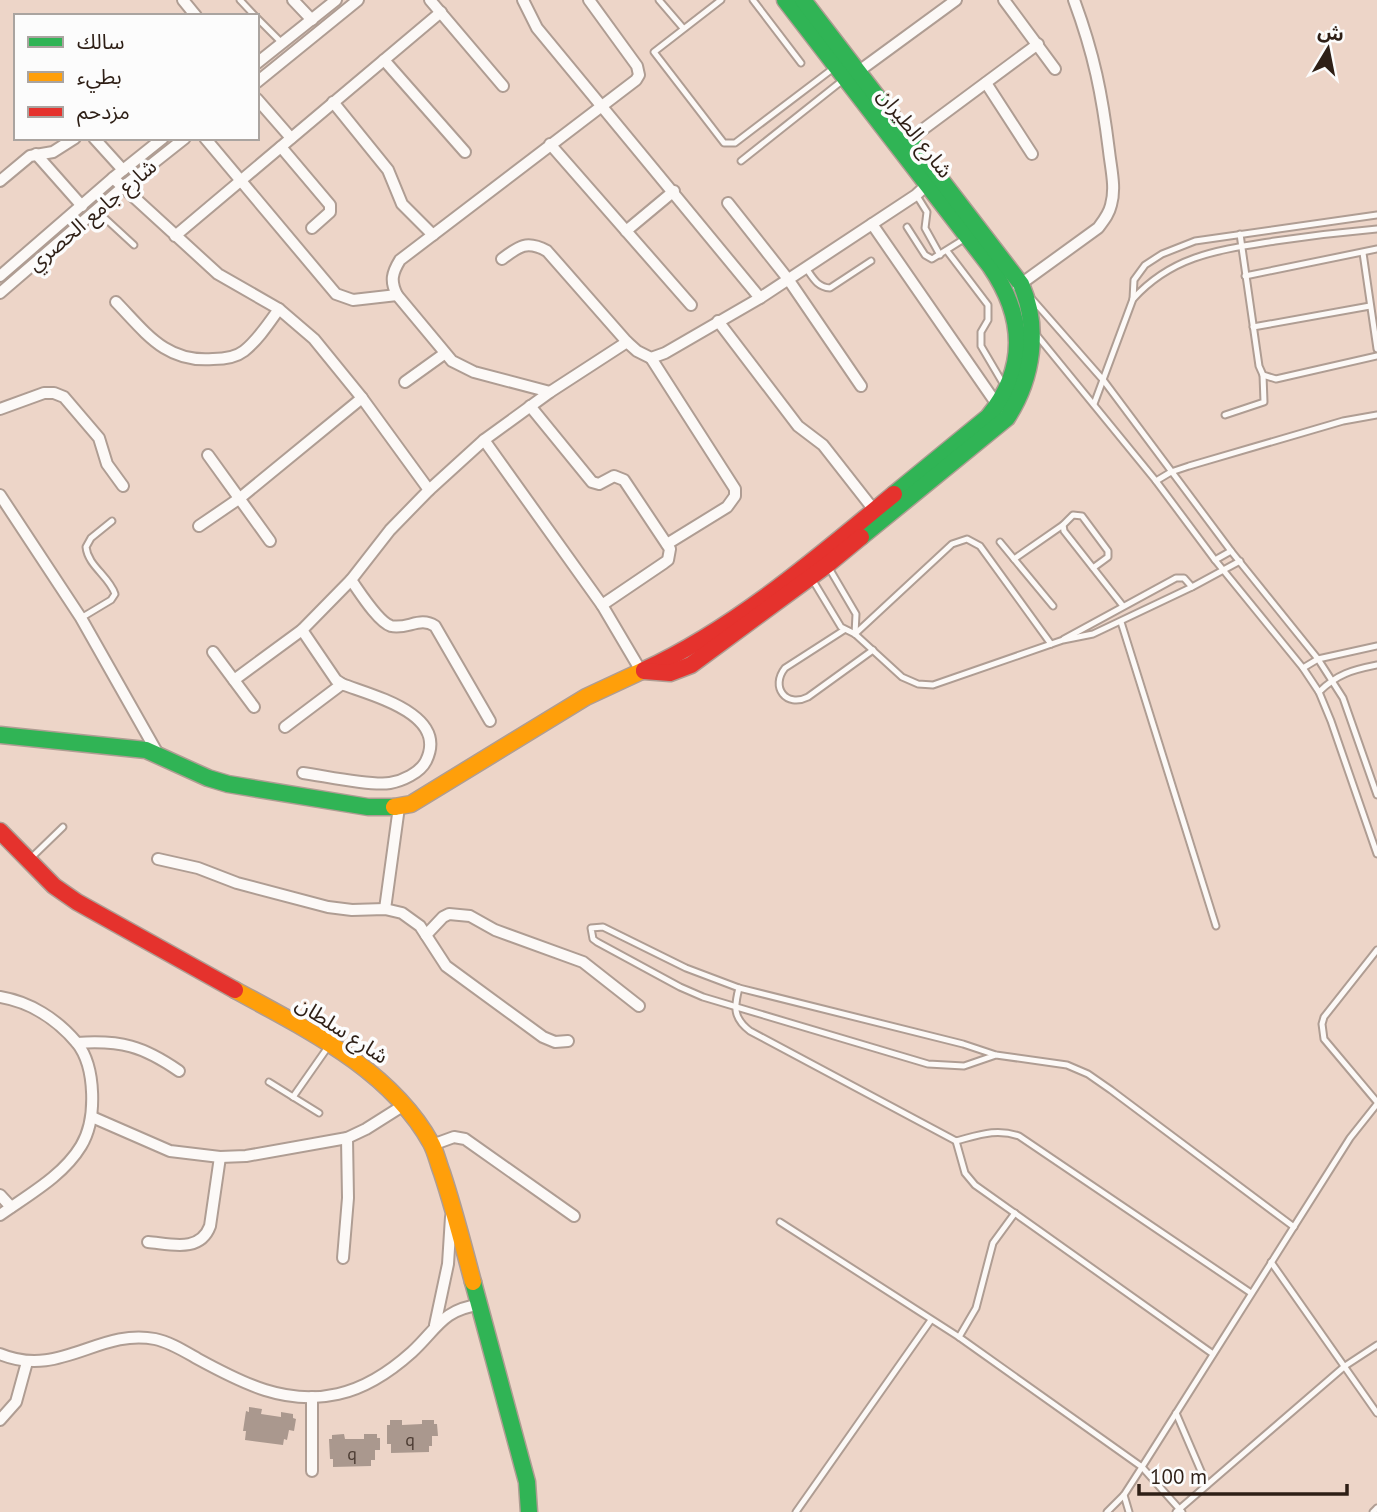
<svg xmlns="http://www.w3.org/2000/svg" width="1377" height="1512" font-family="'PT Sans','Noto Sans Arabic',sans-serif">
	<style>
		.building { fill: #aa988e }
		.lines { fill: none; stroke-linecap: round; stroke-linejoin: round }
		.lane-casing { stroke: #af9d93; stroke-width: 9 }
		.street-casing { stroke: #af9d93; stroke-width: 14 }
		.fast-casing { stroke: #af9d93; stroke-width: 19 }
		.slow-casing { stroke: #af9d93; stroke-width: 19 }
		.jam-casing { stroke: #af9d93; stroke-width: 19 }
		.lane { stroke: #fcf9f7; stroke-width: 5 }
		.street { stroke: #fcf9f7; stroke-width: 10 }
		.fast { stroke: #30b455; stroke-width: 16 }
		.slow { stroke: #ff9f0a; stroke-width: 16 }
		.jam { stroke: #e5322d; stroke-width: 16 }
		.labels { text-anchor: middle; stroke-width: 7; stroke-linejoin: round; paint-order: stroke }
		.number-label { font-size: 18px; fill: #4d3d34 }
		.street-label { font-size: 21px; fill: #2e1f16; stroke: #fcfcfc }
	</style>
	<rect width="100%" height="100%" fill="#edd5c8"/>
	<g class="building">
		<path d="M 249,1407 L 262,1409 L 261,1414 L 281,1417 L 281,1412 L 293,1414 L 293,1418 L 296,1419 L 294,1431 L 289,1430 L 287,1440 L 284,1439 L 283,1445 L 245,1440 L 246,1431 L 243,1431 L 246,1411 L 249,1412 Z"/>
		<path d="M 390,1420 L 402,1420 L 402,1425 L 422,1424 L 422,1420 L 434,1420 L 434,1424 L 437,1424 L 438,1436 L 432,1436 L 432,1446 L 429,1446 L 429,1452 L 391,1453 L 391,1444 L 387,1444 L 387,1425 L 390,1425 Z"/>
		<path d="M 344,1434 L 345,1439 L 364,1439 L 364,1434 L 377,1434 L 377,1438 L 380,1438 L 380,1450 L 375,1450 L 375,1460 L 371,1460 L 371,1466 L 333,1467 L 333,1459 L 330,1459 L 329,1439 L 332,1439 L 332,1435 Z"/>
	</g>
	<g class="lines">
		<defs>
			<g id="lane">
				<path d="M 240,0 L 255,16"/>
				<path d="M 659,0 L 683,28"/>
				<path d="M 721,0 L 654,52 L 724,143 L 735,143 L 835,67"/>
				<path d="M 753,0 L 801,63"/>
				<path d="M 257,18 L 282,43"/>
				<path d="M 741,161 L 843,80"/>
				<path d="M 917,196 L 927,212 L 925,228 L 940,255"/>
				<path d="M 96,210 L 134,245"/>
				<path d="M 907,227 L 925,255 L 932,259 L 964,239"/>
				<path d="M 1240,234 L 1259,366 L 1263,375 L 1276,379 L 1377,356"/>
				<path d="M 947,251 L 988,305 L 988,320 L 981,332 L 981,346 L 1004,385"/>
				<path d="M 1363,253 L 1377,349"/>
				<path d="M 806,268 C 813,278 817,287 830,288 L 871,261"/>
				<path d="M 1245,276 L 1377,249"/>
				<path d="M 1032,299 L 1104,381 L 1231,551 L 1318,659 L 1343,698 L 1377,795"/>
				<path d="M 1133,299 C 1173,255 1219,250 1275,241 C 1309,236 1343,232 1377,229"/>
				<path d="M 1253,327 L 1370,306"/>
				<path d="M 1035,333 L 1156,481 L 1215,560 L 1303,668 L 1319,692 L 1331,721 L 1377,854"/>
				<path d="M 1094,404 L 1133,299 L 1134,280 L 1145,265 L 1162,254 L 1195,241 L 1377,215"/>
				<path d="M 1225,415 L 1264,402 L 1263,375"/>
				<path d="M 1156,481 L 1171,472 L 1189,466 L 1343,421 L 1377,415"/>
				<path d="M 1000,542 L 1053,606"/>
				<path d="M 1014,559 L 1063,525"/>
				<path d="M 1215,560 L 1231,551"/>
				<path d="M 829,568 L 856,614 L 855,634"/>
				<path d="M 1093,568 L 1108,557 L 1108,551 L 1082,516 L 1073,515 L 1063,525 L 1064,531 L 1123,606"/>
				<path d="M 812,579 L 841,627 L 855,634 L 902,677 L 918,684 L 933,685 L 1063,640 L 1093,634 L 1192,587 L 1240,561"/>
				<path d="M 81,618 L 111,600 L 115,594 C 109,576 88,566 86,547 L 91,538 L 112,521"/>
				<path d="M 1121,622 L 1216,926"/>
				<path d="M 844,630 L 785,668 C 770,687 786,708 808,697 L 873,650"/>
				<path d="M 855,634 L 952,544 L 967,539 L 980,546 L 1051,644"/>
				<path d="M 1064,639 L 1176,578 L 1184,578 L 1192,587"/>
				<path d="M 1303,668 L 1318,659 L 1377,646"/>
				<path d="M 1319,692 C 1337,674 1352,670 1377,665"/>
				<path d="M 30,859 L 63,827"/>
				<path d="M 1377,950 L 1324,1017 L 1322,1024 L 1324,1039 L 1377,1102"/>
				<path d="M 739,988 C 734,1007 733,1018 750,1031 L 956,1141 C 979,1135 996,1128 1019,1136 L 1251,1293"/>
				<path d="M 996,1055 L 964,1066 L 928,1064 L 703,997 L 680,987 L 597,942 L 593,939 L 591,928 L 603,927 L 686,968 L 739,988 L 963,1044 L 996,1055 L 1067,1065 L 1088,1074 L 1111,1090 L 1294,1227"/>
				<path d="M 269,1082 L 319,1113"/>
				<path d="M 293,1097 L 328,1047"/>
				<path d="M 956,1141 L 965,1173 L 975,1185 L 1213,1354"/>
				<path d="M 780,1222 L 959,1337 L 1142,1467 L 1182,1512"/>
				<path d="M 1271,1262 L 1377,1413"/>
				<path d="M 959,1337 L 976,1308 L 993,1243 L 1015,1213"/>
				<path d="M 1176,1413 L 1207,1485"/>
				<path d="M 1124,1495 L 1129,1512"/>
				<path d="M 796,1512 L 931,1320"/>
				<path d="M 1107,1512 L 1124,1495 L 1142,1467 L 1350,1138 L 1377,1104"/>
				<path d="M 1176,1512 L 1345,1366 L 1377,1345"/>
				<path d="M 1373,1512 L 1377,1508"/>
			</g>
			<g id="street">
				<path d="M 183,0 L 196,16"/>
				<path d="M 293,0 L 312,20"/>
				<path d="M 430,0 L 503,86"/>
				<path d="M 523,0 L 537,28 L 760,298"/>
				<path d="M 1004,0 L 1055,69"/>
				<path d="M 384,60 L 465,152"/>
				<path d="M 257,63 L 336,0"/>
				<path d="M 859,71 L 956,0"/>
				<path d="M 257,82 L 358,0"/>
				<path d="M 986,83 L 1032,154"/>
				<path d="M 257,99 L 291,138"/>
				<path d="M 333,102 L 388,170 L 402,204 L 433,235"/>
				<path d="M 94,138 L 123,170"/>
				<path d="M 205,138 L 336,294 L 353,300 L 397,295"/>
				<path d="M 910,139 L 1038,44"/>
				<path d="M 550,144 L 691,305"/>
				<path d="M 281,147 L 330,205 L 330,212 L 312,228"/>
				<path d="M 36,154 L 82,206"/>
				<path d="M 113,178 L 218,274 L 279,309 L 314,339 L 362,398 L 429,490"/>
				<path d="M 0,181 L 30,156 L 53,152 L 75,138"/>
				<path d="M 728,203 L 788,279 L 861,386"/>
				<path d="M 872,224 L 998,406"/>
				<path d="M 626,231 L 674,191"/>
				<path d="M 175,236 L 441,12"/>
				<path d="M 502,259 C 519,246 527,240 547,251 L 627,342 L 637,351 L 651,358 L 665,353 L 760,298 L 916,195 L 928,184"/>
				<path d="M 0,276 L 113,178 L 163,138"/>
				<path d="M 1018,286 L 1098,228 C 1104,220 1109,214 1111,205 C 1116,188 1111,169 1109,151 C 1102,94 1094,54 1074,0"/>
				<path d="M 0,293 L 123,187 L 185,138"/>
				<path d="M 116,302 C 146,333 166,363 213,359 C 224,359 235,358 244,351 C 258,340 269,323 279,309"/>
				<path d="M 718,321 L 798,426 L 823,445 L 874,510"/>
				<path d="M 651,358 L 735,489 L 735,496 L 727,507 L 667,544"/>
				<path d="M 405,382 L 444,354"/>
				<path d="M 550,392 L 474,372 L 452,361 L 397,295 C 390,281 392,273 400,260 L 636,80 L 639,75 L 637,66 L 589,0"/>
				<path d="M 530,406 L 592,482 L 599,484 L 614,476 L 624,480 L 670,549 L 668,560 L 664,563 L 602,605"/>
				<path d="M 0,409 L 44,393 L 54,393 L 64,397 L 99,438 L 107,464 L 123,486"/>
				<path d="M 484,440 L 602,605 L 641,671"/>
				<path d="M 208,455 L 270,541"/>
				<path d="M 0,495 L 81,618 L 158,754"/>
				<path d="M 199,526 L 240,498 L 362,398"/>
				<path d="M 351,580 C 359,591 378,622 391,626 C 407,630 420,616 435,626 L 490,721"/>
				<path d="M 302,630 L 336,680 L 342,684 C 373,696 449,714 426,761 C 420,773 402,781 390,783 C 370,786 325,776 303,773"/>
				<path d="M 213,652 L 254,707"/>
				<path d="M 234,680 L 302,630 L 351,580 L 390,530 L 429,490 L 484,440 L 550,392 L 627,342"/>
				<path d="M 285,727 L 342,684"/>
				<path d="M 158,859 L 198,868 L 237,883 L 328,907 L 352,910 L 385,909 L 402,913 L 420,926 L 446,966 L 543,1037 L 555,1042 L 568,1041"/>
				<path d="M 385,909 L 399,807"/>
				<path d="M 426,935 L 443,917 L 449,914 L 470,916 L 495,930 L 583,962 L 639,1006"/>
				<path d="M 0,997 C 30,1002 57,1019 77,1043 C 96,1067 97,1120 81,1146 C 63,1176 28,1195 0,1215"/>
				<path d="M 77,1043 C 121,1040 143,1046 179,1071"/>
				<path d="M 92,1117 L 170,1151 L 220,1157 L 246,1156 L 347,1138 L 366,1129 L 404,1105"/>
				<path d="M 432,1145 L 454,1137 L 465,1139 L 574,1216"/>
				<path d="M 0,1195 L 11,1207"/>
				<path d="M 148,1242 C 171,1244 200,1253 210,1226 L 220,1157"/>
				<path d="M 343,1258 L 348,1198 L 347,1138"/>
				<path d="M 435,1325 L 448,1264 L 451,1217"/>
				<path d="M 0,1354 C 60,1379 99,1328 155,1339 C 170,1342 184,1351 198,1359 C 242,1383 286,1406 338,1394 C 365,1388 392,1370 412,1352 C 436,1330 443,1309 479,1305"/>
				<path d="M 0,1420 L 16,1402 L 27,1362"/>
				<path d="M 312,1471 L 312,1397"/>
			</g>
			<g id="fast">
				<path d="M 785,0 L 990,266 C 1025,317 1028,368 988,417 L 894,494"/>
				<path d="M 803,0 L 1021,284 C 1040,328 1033,378 1007,418 L 861,537"/>
				<path d="M 0,735 L 146,750 L 208,778 L 228,784 L 368,807 L 394,807"/>
				<path d="M 473,1282 L 527,1482 L 529,1512"/>
			</g>
			<g id="slow">
				<path d="M 394,807 L 411,804 L 586,697 L 644,670"/>
				<path d="M 235,990 C 306,1029 390,1069 431,1143 C 436,1152 438,1163 442,1173 C 454,1209 463,1245 473,1282"/>
			</g>
			<g id="jam">
				<path d="M 644,670 C 734,629 818,557 894,494"/>
				<path d="M 644,671 L 670,673 L 691,665 L 827,565 L 861,537"/>
				<path d="M 0,831 L 54,886 L 77,902 L 235,990"/>
			</g>
		</defs>
		<use href="#lane" class="lane-casing"/>
		<use href="#street" class="street-casing"/>
		<use href="#fast" class="fast-casing"/>
		<use href="#slow" class="slow-casing"/>
		<use href="#jam" class="jam-casing"/>
		<use href="#lane" class="lane"/>
		<use href="#street" class="street"/>
		<use href="#fast" class="fast"/>
		<use href="#slow" class="slow"/>
		<use href="#jam" class="jam"/>
	</g>
	<g class="labels">
		<g class="number-label">
			<text x="410" y="1446">q</text>
			<text x="352" y="1460">q</text>
		</g>
		<g class="street-label">
			<text transform="translate(915 133) rotate(52)" y="7">شارع الطيران</text>
			<text transform="translate(92 215) rotate(-40)" y="7">شارع جامع الحصري</text>
			<text transform="translate(342 1030) rotate(33)" y="7">شارع سلطان</text>
		</g>
	</g>
	<rect x="14" y="14" width="245" height="126" fill="#fcfcfc" stroke="#aaa4a0" stroke-width="2"/>
	<rect x="28" y="37" width="35" height="10" fill="#30b455" stroke="#aaa4a0" stroke-width="2"/>
	<text x="77" y="49" font-size="21" fill="#2e1f16">سالك</text>
	<rect x="28" y="72" width="35" height="10" fill="#ff9f0a" stroke="#aaa4a0" stroke-width="2"/>
	<text x="77" y="84" font-size="21" fill="#2e1f16">بطيء</text>
	<rect x="28" y="107" width="35" height="10" fill="#e5322d" stroke="#aaa4a0" stroke-width="2"/>
	<text x="77" y="119" font-size="21" fill="#2e1f16">مزدحم</text>
	<g transform="translate(1328 49) rotate(10)" stroke="#fcfcfc" stroke-width="5" paint-order="stroke">
	<path d="M0-5L12 26L0 18L-12 26Z" fill="#2e1f16"/>
	<text y="-10" font-size="19" font-weight="bold" text-anchor="middle" fill="#2e1f16">ش</text>
	</g>
	<path d="M1139 1484v10h208v-10" fill="none" stroke="#2e1f16" stroke-width="3.5"/>
	<text x="1150" y="1484" font-size="21" fill="#2e1f16" stroke="#fcfcfc" stroke-width="5" paint-order="stroke">100 m</text>
</svg>
